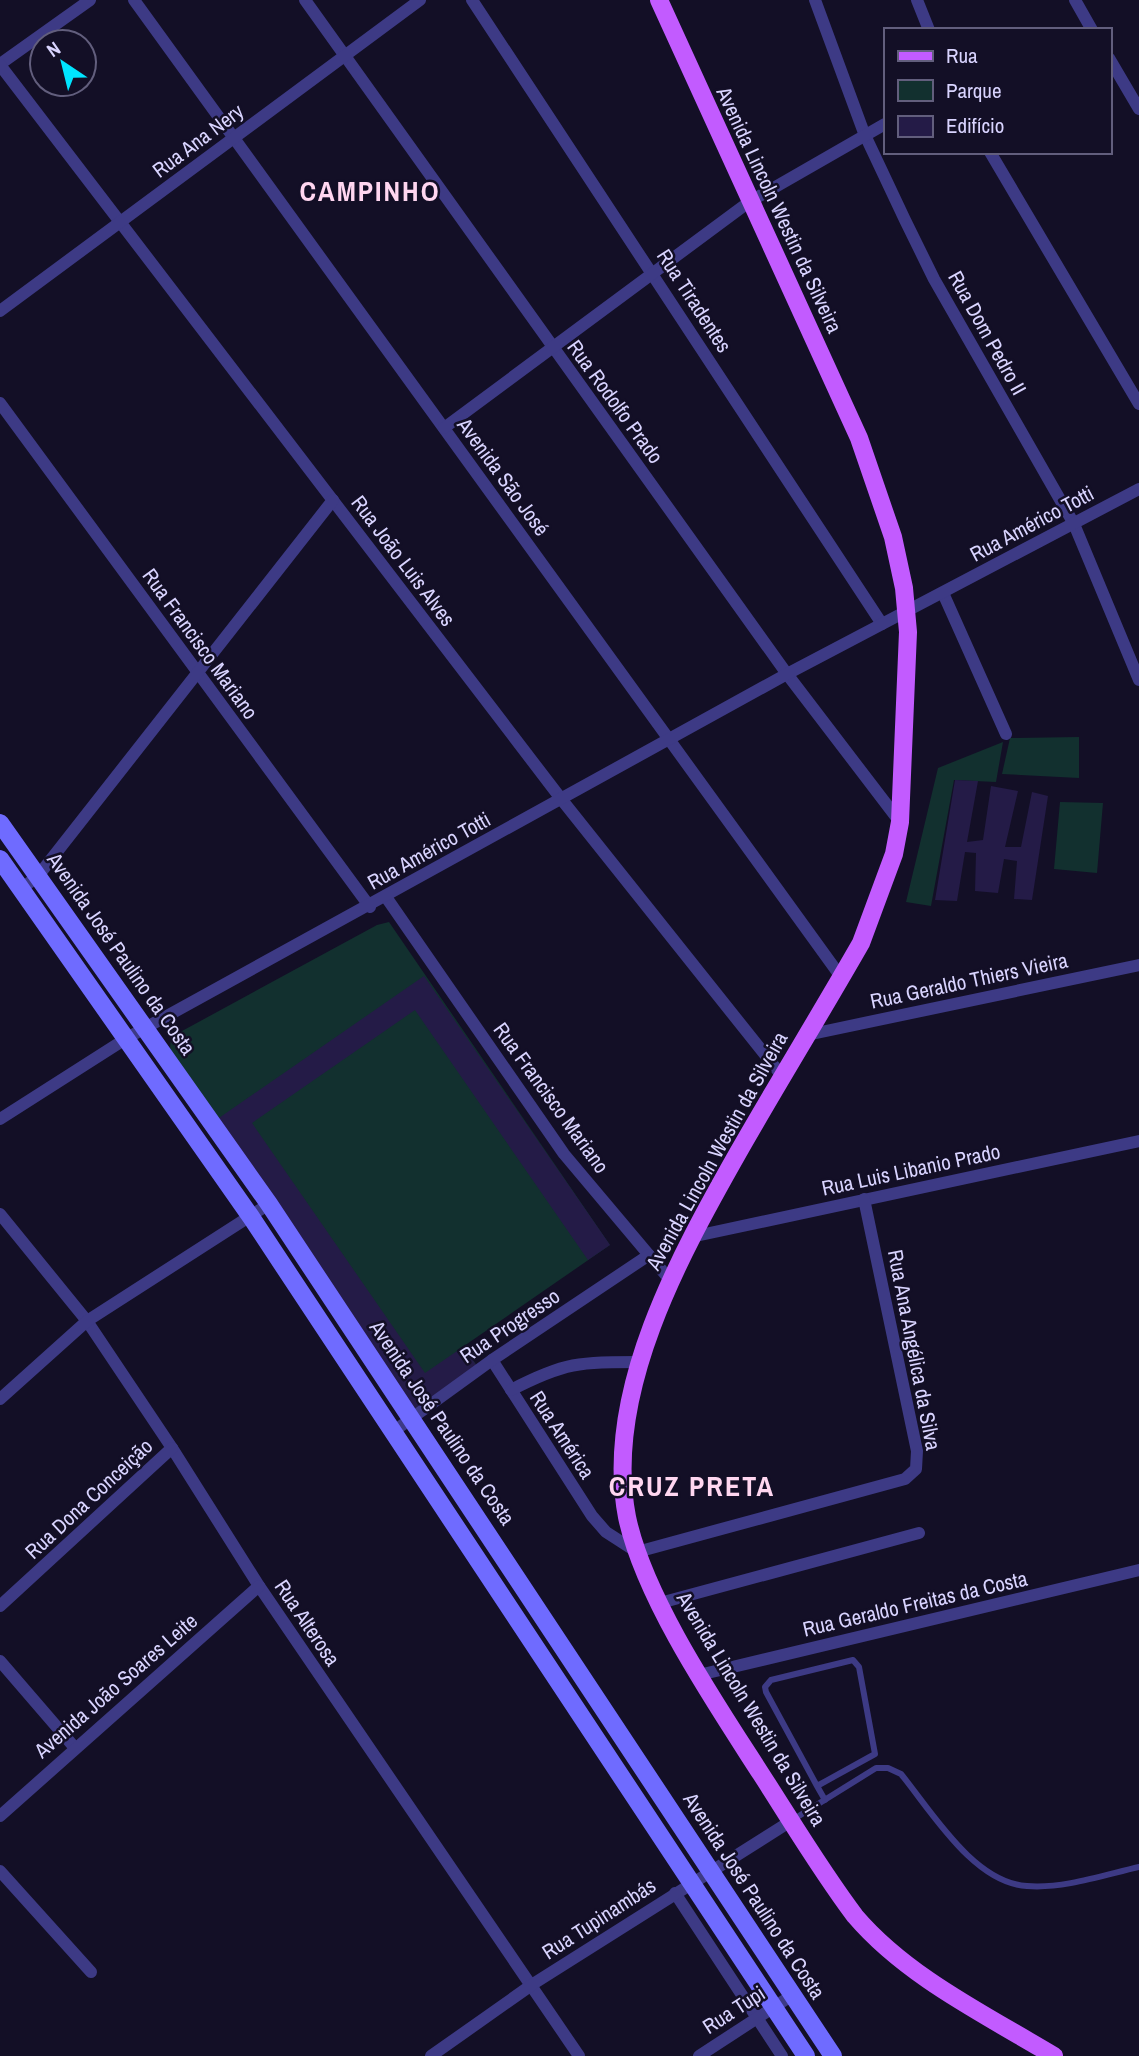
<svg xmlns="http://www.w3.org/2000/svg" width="1139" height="2056" font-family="'Archivo Narrow',sans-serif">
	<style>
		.green { fill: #12302f }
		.building { fill: #241b47 }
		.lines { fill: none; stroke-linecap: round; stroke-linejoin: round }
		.lane { stroke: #3d3a85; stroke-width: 6 }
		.street { stroke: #3d3a85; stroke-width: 12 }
		.secondary { stroke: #6f6bff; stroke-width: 18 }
		.primary { stroke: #c25bff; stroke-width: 18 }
		.labels { text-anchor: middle; stroke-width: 5; stroke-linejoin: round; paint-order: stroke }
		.street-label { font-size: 21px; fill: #d9d4ff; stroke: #130f26 }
		.district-label { font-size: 28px; font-weight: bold; letter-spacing: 2px; fill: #ffd6f0; stroke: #130f26 }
	</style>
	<rect width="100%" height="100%" fill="#130f26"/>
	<g class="green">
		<path d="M 1079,737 L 1079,778 L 1002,774 L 1010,738 Z"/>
		<path d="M 1003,742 L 996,782 L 954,780 L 931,906 L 906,902 L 938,768 Z"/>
		<path d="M 1060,802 L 1103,803 L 1097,873 L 1054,869 Z"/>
		<path d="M 389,922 L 610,1245 L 464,1346 L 477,1366 L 415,1409 L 170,1049 L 171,1037 L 377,925 Z"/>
	</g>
	<g class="building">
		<path d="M 955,780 L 978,781 L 967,842 L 983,840 L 991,786 L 1018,791 L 1005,847 L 1021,847 L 1032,792 L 1048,796 L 1032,900 L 1014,899 L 1017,861 L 1004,859 L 998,893 L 975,891 L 976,853 L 965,852 L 957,901 L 935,900 Z"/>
		<path d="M 424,976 L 610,1245 L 588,1260 L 415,1010 L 252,1123 L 425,1373 L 463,1347 L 477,1366 L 415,1409 L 216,1120 Z"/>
	</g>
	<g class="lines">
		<g class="lane">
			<path d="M 817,1786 L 875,1754 L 859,1667 L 853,1660 L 771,1680 L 765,1687 L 766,1692 L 817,1786 L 825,1800"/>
			<path d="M 794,1819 L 876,1768 L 888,1768 L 901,1774 C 932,1812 974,1883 1027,1886 C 1063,1889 1104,1875 1139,1867"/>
		</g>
		<g class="street">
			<path d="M 134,0 L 841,977"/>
			<path d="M 305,0 L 787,674 L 900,822"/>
			<path d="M 472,0 L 882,624"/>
			<path d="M 815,0 L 864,133 L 905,220 L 934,279 L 1074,524 L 1139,680"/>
			<path d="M 917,0 L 929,30"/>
			<path d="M 1075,0 L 1092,30"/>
			<path d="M 1109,58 L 1139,109"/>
			<path d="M 0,64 L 90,0"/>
			<path d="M 0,65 L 562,800 L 782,1076"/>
			<path d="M 990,152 L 1139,404"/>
			<path d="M 0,311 L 420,0"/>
			<path d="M 0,403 L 370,907"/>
			<path d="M 444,428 L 749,202 L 885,124"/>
			<path d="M 943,593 L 1006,734"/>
			<path d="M 21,889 L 38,876 L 333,500"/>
			<path d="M 386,897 L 564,1154 L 670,1280"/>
			<path d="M 807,1035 L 1139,965"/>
			<path d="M 0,1119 L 127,1038 L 787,674 L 1139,489"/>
			<path d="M 0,1214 L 87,1321 L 172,1448 L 259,1586 L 579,2056"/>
			<path d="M 691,1237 L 1139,1141"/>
			<path d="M 492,1360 L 592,1516 L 606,1532 L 637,1552 L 905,1479 L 916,1469 L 917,1451 L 864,1199"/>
			<path d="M 511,1390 C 565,1362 579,1362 640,1362"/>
			<path d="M 0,1399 L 87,1321 L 269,1204"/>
			<path d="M 394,1431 L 492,1360 L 649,1255"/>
			<path d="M 660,1603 L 919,1533"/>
			<path d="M 0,1606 L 172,1448"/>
			<path d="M 0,1661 L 75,1748"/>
			<path d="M 699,1675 L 1139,1570"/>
			<path d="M 0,1816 L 259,1586"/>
			<path d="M 0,1871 L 91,1972"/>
			<path d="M 675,1893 L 782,2056"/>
			<path d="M 431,2056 L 533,1984 L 791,1821"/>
			<path d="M 699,2056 L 791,1996"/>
		</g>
		<g class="secondary">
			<path d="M 0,823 L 269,1204 L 833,2056"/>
			<path d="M 0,859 L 251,1217 L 806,2056"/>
		</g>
		<path class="primary" d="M 659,0 L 859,438 L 893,537 L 904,588 L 908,632 L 900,822 L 894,854 L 861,943 C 821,1013 779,1081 739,1151 C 680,1255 603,1393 627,1517 C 644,1598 716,1704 761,1774 C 792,1822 821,1871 855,1916 C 907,1977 986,2015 1054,2056"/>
	</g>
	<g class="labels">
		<g class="street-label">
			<text transform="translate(198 141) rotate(-37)" y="7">Rua Ana Nery</text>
			<text transform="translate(779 210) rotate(65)" y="7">Avenida Lincoln Westin da Silveira</text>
			<text transform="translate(694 301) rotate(57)" y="7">Rua Tiradentes</text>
			<text transform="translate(987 333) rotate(61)" y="7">Rua Dom Pedro II</text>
			<text transform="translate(615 402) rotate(54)" y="7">Rua Rodolfo Prado</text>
			<text transform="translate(503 477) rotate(54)" y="7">Avenida São José</text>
			<text transform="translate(1032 524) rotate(-28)" y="7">Rua Américo Totti</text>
			<text transform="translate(403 561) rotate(53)" y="7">Rua João Luis Alves</text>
			<text transform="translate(200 644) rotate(54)" y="7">Rua Francisco Mariano</text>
			<text transform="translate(429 851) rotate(-29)" y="7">Rua Américo Totti</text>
			<text transform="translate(121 954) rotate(55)" y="7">Avenida José Paulino da Costa</text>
			<text transform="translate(969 981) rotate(-12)" y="7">Rua Geraldo Thiers Vieira</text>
			<text transform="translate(551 1098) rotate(54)" y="7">Rua Francisco Mariano</text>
			<text transform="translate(717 1151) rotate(-61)" y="7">Avenida Lincoln Westin da Silveira</text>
			<text transform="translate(911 1170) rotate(-12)" y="7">Rua Luis Libanio Prado</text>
			<text transform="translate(510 1326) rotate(-34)" y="7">Rua Progresso</text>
			<text transform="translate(914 1350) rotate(79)" y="7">Rua Ana Angélica da Silva</text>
			<text transform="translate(442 1423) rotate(56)" y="7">Avenida José Paulino da Costa</text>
			<text transform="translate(562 1435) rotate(57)" y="7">Rua América</text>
			<text transform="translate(89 1499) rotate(-43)" y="7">Rua Dona Conceição</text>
			<text transform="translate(915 1604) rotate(-13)" y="7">Rua Geraldo Freitas da Costa</text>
			<text transform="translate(307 1623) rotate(56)" y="7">Rua Alterosa</text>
			<text transform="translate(116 1686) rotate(-41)" y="7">Avenida João Soares Leite</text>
			<text transform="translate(751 1709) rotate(59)" y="7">Avenida Lincoln Westin da Silveira</text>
			<text transform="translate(754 1896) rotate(57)" y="7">Avenida José Paulino da Costa</text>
			<text transform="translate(599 1919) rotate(-33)" y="7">Rua Tupinambás</text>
			<text transform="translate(734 2010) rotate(-33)" y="7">Rua Tupi</text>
		</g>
		<g class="district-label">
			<text x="370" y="201">CAMPINHO</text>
			<text x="692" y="1496">CRUZ PRETA</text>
		</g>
	</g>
	<rect x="884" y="28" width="228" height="126" fill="#130f26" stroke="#625e7d" stroke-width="2"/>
	<rect x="898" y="51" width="35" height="10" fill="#c25bff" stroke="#625e7d" stroke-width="2"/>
	<text x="946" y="63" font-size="21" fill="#d9d4ff">Rua</text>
	<rect x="898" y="80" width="35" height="21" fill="#12302f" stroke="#625e7d" stroke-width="2"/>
	<text x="946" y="98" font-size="21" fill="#d9d4ff">Parque</text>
	<rect x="898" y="116" width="35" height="21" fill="#241b47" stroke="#625e7d" stroke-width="2"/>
	<text x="946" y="133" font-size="21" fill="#d9d4ff">Edifício</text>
	<g transform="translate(63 63) rotate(325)"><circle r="33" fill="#130f26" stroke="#625e7d" stroke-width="2"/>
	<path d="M0-5L12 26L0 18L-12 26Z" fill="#00e5ff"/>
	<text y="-10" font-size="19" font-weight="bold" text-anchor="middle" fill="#d9d4ff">N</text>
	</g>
</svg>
